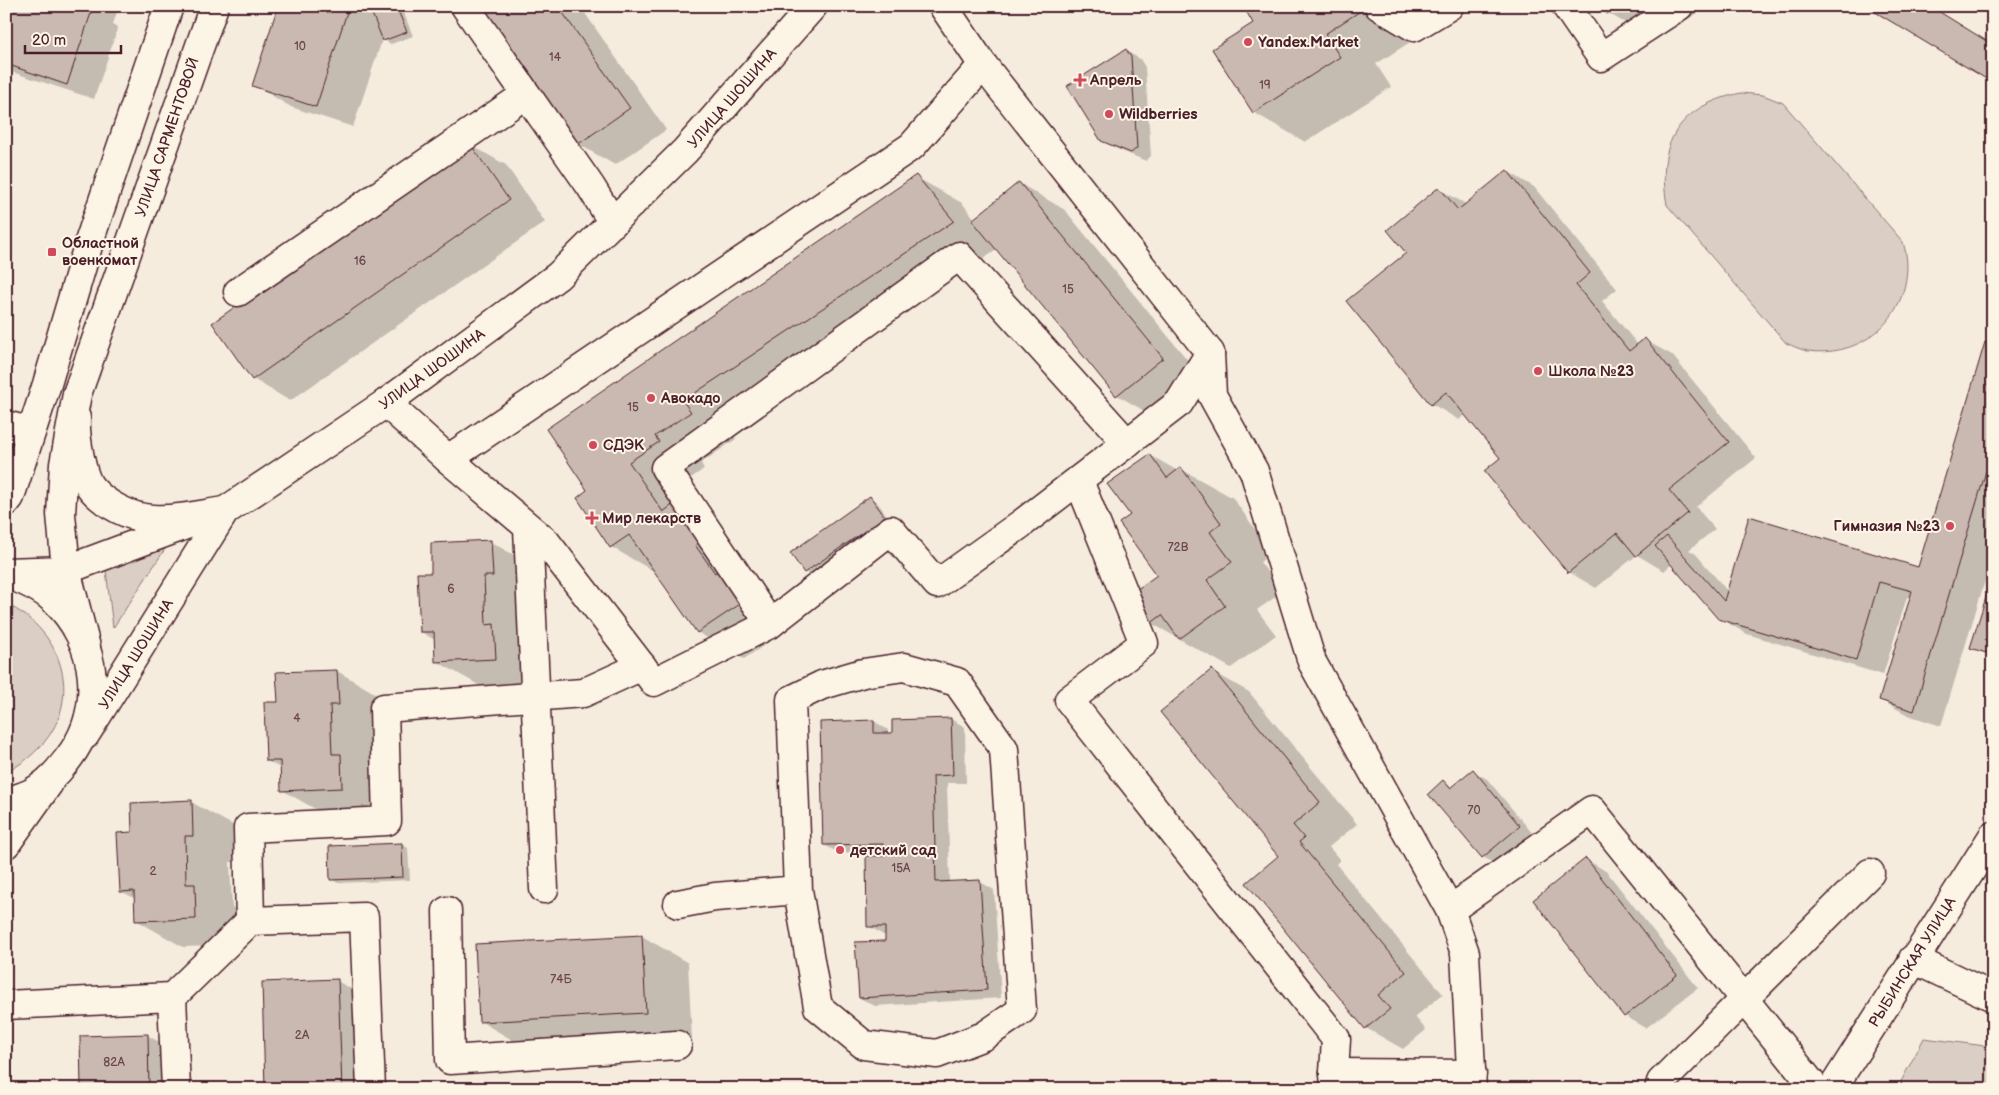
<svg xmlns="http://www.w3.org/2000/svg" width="1999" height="1095" font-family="'Balsamiq Sans',sans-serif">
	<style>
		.green { fill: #dbcec4; stroke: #927678 }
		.shadow { fill: #0003 }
		.building { fill: #cab9b1; stroke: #4a1f2b }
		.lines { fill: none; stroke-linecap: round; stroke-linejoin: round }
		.minor-casing { stroke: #4a1f2b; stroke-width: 31 }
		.major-casing { stroke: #4a1f2b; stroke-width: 31 }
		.minor { stroke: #fcf5e5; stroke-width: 28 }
		.major { stroke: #fcf5e5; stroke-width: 28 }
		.poi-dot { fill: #d1495b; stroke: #fcf5e5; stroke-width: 2 }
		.labels { text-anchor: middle; stroke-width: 4; stroke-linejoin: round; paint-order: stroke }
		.number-label { font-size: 12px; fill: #6a464c }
		.poi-label { font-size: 15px; font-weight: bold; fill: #4a1f2b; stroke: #fcf5e5; text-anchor: start }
		.street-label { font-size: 15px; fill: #4a1f2b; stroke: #fcf5e5 }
	</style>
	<rect width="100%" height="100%" fill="#f5ecde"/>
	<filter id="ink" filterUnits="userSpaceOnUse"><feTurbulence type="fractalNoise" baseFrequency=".02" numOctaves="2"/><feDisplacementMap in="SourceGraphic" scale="10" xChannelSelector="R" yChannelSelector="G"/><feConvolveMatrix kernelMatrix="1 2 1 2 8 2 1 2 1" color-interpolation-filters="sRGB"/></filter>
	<g filter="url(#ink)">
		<g class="green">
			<path d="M 1741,93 L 1763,95 L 1783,103 L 1903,242 C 1905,249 1907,257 1907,265 C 1907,319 1862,358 1808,351 C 1801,350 1793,346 1786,343 L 1667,205 C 1656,143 1678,106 1741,93 Z"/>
			<path d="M 165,549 L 113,628 L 106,570 Z"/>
			<path d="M 6,604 C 64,631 85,702 38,749 C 29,758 18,767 6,771 Z"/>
			<path d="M 1924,1038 L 1993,1047 L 1993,1089 L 1897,1089 Z"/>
		</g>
		<g class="shadow">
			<path d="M 6,6 L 119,6 L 113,24 L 118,27 L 94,99 L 6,70 Z"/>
			<path d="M 119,6 L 133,6 L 131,10 Z"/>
			<path d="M 280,6 L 401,6 L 413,36 L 391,44 L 384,40 L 383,37 L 353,127 L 291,107 L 254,85 Z"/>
			<path d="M 482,6 L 580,6 L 666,130 L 615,165 L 578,144 Z"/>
			<path d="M 1244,6 L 1466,6 L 1376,64 L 1391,87 L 1305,142 L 1253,112 L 1255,23 Z"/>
			<path d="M 1604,6 L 1706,6 L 1706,8 L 1654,40 L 1608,13 Z"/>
			<path d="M 1869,6 L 1928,6 L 1993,82 Z"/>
			<path d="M 1126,51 L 1140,59 L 1145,67 L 1151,156 L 1146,161 L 1117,149 L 1102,141 Z"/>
			<path d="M 469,144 L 506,165 L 545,222 L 290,401 L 253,379 L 214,323 Z"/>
			<path d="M 1507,171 L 1534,187 L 1617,289 L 1602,301 L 1638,345 L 1645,340 L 1672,355 L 1756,458 L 1696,507 L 1715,529 L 1689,550 L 1695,553 L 1728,592 L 1919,568 L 1993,346 L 1993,554 L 1941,726 L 1908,715 L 1880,700 L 1911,598 L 1907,597 L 1883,675 L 1747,634 L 1719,618 L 1672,564 L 1664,571 L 1637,555 L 1596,588 L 1569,572 L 1486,471 L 1502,459 L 1465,414 L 1459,420 L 1432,404 L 1408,253 L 1439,189 L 1466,204 Z"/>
			<path d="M 916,177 L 962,203 L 975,219 L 1019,183 L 1065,210 L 1208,385 L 1163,422 L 1117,395 L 998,249 L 729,428 L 736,439 L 701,463 L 704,469 L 675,489 L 767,597 L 788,629 L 744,659 L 697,632 L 657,573 L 611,547 L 589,491 Z"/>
			<path d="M 1150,455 L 1178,471 L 1181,469 L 1233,498 L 1272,553 L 1260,562 L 1282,592 L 1257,610 L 1276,635 L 1231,668 L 1151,623 L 1158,575 L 1132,516 Z"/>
			<path d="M 870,498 L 877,502 L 891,521 L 812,576 L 805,572 L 791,553 Z"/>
			<path d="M 491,542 L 537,568 L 542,685 L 482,687 L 436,661 L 435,640 L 421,632 Z"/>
			<path d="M 1993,579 L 1993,656 L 1971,648 Z"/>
			<path d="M 337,671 L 383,698 L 388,814 L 329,817 L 282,790 L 282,769 L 267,761 L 279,703 Z"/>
			<path d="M 1212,671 L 1249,692 L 1357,824 L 1329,847 L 1340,860 L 1336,864 L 1443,994 L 1415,1017 L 1426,1030 L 1403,1049 L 1366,1028 L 1279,856 Z"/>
			<path d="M 951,719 L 965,727 L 966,783 L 947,783 L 950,882 L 979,881 L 994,890 L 1001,998 L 875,1006 L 860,998 L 887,942 L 887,935 L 883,935 L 869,926 L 885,852 L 839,853 L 824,845 L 874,721 L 888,730 L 888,734 Z"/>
			<path d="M 1473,771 L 1487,779 L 1533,834 L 1497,865 L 1483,857 L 1444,782 L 1453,788 Z"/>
			<path d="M 191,802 L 238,828 L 239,862 L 230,862 L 232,907 L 241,912 L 242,945 L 183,947 L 136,920 L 136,899 L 121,891 Z"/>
			<path d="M 401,844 L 408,848 L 410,880 L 338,883 L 331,879 Z"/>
			<path d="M 1586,859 L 1607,872 L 1698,988 L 1646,1028 L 1625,1016 Z"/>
			<path d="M 642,936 L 688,963 L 692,1039 L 526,1048 L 480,1021 L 476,945 Z"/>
			<path d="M 337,981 L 375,1002 L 378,1089 L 267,1089 Z"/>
			<path d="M 147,1035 L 184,1056 L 185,1089 L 83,1089 Z"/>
		</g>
		<g class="building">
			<path d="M 6,6 L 87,6 L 86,8 L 92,10 L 67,85 L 6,64 Z"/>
			<path d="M 278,6 L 349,6 L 316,107 L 252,86 Z"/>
			<path d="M 369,6 L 396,6 L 407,32 L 383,41 Z"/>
			<path d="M 480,6 L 558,6 L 630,108 L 577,145 Z"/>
			<path d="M 1243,6 L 1368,6 L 1325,34 L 1340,57 L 1253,113 L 1212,49 L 1253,23 Z"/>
			<path d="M 1602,6 L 1620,6 L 1607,14 Z"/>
			<path d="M 1930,6 L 1993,45 L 1993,83 L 1867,7 Z"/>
			<path d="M 1126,49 L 1131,57 L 1137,148 L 1131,153 L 1101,141 L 1067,86 Z"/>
			<path d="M 469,142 L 509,200 L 252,380 L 212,323 Z"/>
			<path d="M 1507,170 L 1590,273 L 1576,285 L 1629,351 L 1645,338 L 1729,442 L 1669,490 L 1688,513 L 1665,532 L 1636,556 L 1617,533 L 1568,573 L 1484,471 L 1500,458 L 1446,392 L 1431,405 L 1346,301 L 1406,253 L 1387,230 L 1410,211 L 1439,187 L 1458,210 Z"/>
			<path d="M 916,175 L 954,221 L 683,401 L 691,412 L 655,436 L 659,442 L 629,462 L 663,512 L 675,503 L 701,541 L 695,545 L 715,573 L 721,569 L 743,602 L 697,633 L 629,535 L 610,548 L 577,498 L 587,490 L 546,429 Z"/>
			<path d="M 1019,182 L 1163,358 L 1116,396 L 972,220 Z"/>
			<path d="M 1985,342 L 1993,344 L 1993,448 L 1914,711 L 1879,700 L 1912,591 L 1879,582 L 1856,660 L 1718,619 L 1655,546 L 1667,536 L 1724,601 L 1749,516 L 1918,567 Z"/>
			<path d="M 1150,454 L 1167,478 L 1181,467 L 1221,523 L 1210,532 L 1232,562 L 1207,580 L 1225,606 L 1179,639 L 1162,615 L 1150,624 L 1129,595 L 1157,575 L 1119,523 L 1130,515 L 1107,484 Z"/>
			<path d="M 870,496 L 885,517 L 804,573 L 790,553 Z"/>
			<path d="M 491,540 L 493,576 L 484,576 L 486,625 L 494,624 L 496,659 L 435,662 L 434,632 L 420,632 L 417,573 L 431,573 L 431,543 Z"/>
			<path d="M 1993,575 L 1993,655 L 1970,648 Z"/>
			<path d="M 1212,669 L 1320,802 L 1293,825 L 1304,838 L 1299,842 L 1406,972 L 1378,995 L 1390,1009 L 1365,1029 L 1246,883 L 1278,856 L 1160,712 Z"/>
			<path d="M 337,670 L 339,705 L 330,705 L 332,754 L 341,754 L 342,788 L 281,791 L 280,761 L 266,761 L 264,702 L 278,702 L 276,672 Z"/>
			<path d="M 951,718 L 953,775 L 933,776 L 936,882 L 980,880 L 987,990 L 859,998 L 855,942 L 885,941 L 885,927 L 867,927 L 866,856 L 884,856 L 883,844 L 823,845 L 820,722 L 874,720 L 874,733 L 892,733 L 892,720 Z"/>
			<path d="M 1473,769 L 1520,826 L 1482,858 L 1428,794 L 1443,780 L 1450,788 Z"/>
			<path d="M 192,800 L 193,836 L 185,836 L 186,884 L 195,884 L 196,919 L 135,921 L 134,891 L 120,892 L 117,833 L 132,832 L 131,803 Z"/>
			<path d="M 402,843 L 403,877 L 330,880 L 329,846 Z"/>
			<path d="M 1586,858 L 1677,975 L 1624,1017 L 1533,900 Z"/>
			<path d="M 642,935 L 646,1013 L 479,1022 L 475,944 Z"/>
			<path d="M 338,979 L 342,1089 L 265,1089 L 262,982 Z"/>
			<path d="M 148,1034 L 149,1089 L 81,1089 L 80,1036 Z"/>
		</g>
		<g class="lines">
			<defs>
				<g id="minor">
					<path d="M 465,6 L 591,187 L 613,223"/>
					<path d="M 943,6 L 983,65 L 1210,353 L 1212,395 L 1254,471 L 1312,662 L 1450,910 L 1465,953 L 1472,1089"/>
					<path d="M 1379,6 L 1414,27 L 1449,6"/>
					<path d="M 1566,6 L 1601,57 L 1679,6"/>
					<path d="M 238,292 L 525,95"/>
					<path d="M 386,403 L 448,459 L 546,542 L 654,682 L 770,624 L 891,530 L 937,584 L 1021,524 L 1179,403 L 1210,353"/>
					<path d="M 76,418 C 75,435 81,477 92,489 C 106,505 131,518 153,519 C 177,521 202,514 225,511"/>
					<path d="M 6,425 L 31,432"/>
					<path d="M 448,459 L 912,146 L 983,65"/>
					<path d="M 1079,481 L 1144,643 L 1069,700 L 1336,1039 L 1334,1073"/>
					<path d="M 528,528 L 544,889"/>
					<path d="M 6,572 L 66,570 L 186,525"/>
					<path d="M 770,624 L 665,468 L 959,256 L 1127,443"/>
					<path d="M 85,735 L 225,511 L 386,403 L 558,276 L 685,151 L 813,6"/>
					<path d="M 678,904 L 715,897 L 798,890 L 818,1007 L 864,1045 L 937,1054 L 984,1036 L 1022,1010 L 1004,749 L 957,682 L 904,667 L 863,673 L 822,685 L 791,700 L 798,890"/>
					<path d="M 1450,910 L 1592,810 L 1816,1089"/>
					<path d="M 447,911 L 450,1060 L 677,1045"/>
					<path d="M 250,921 L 248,828 L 387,821 L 384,708 L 583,693 L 642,666"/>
					<path d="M 1913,959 L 1993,997"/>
					<path d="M 172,997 L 250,921 L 364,917 L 371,1089"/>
					<path d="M 6,1005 L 172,997 L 176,1089"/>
					<path d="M 1335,1089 L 1334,1073 L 1472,1074"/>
					<path d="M 1659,1089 L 1661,1082 L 1870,873"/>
				</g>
				<g id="major">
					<path d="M 6,502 L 10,497 L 47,384 L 90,239 L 169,6"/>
					<path d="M 6,574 C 23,580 40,587 53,599 C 99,641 106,711 67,760 C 58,772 46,785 31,793 C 23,797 14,799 6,802"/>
					<path d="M 86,647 L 66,570 L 61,514 L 64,464 L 77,394 L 214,6"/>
					<path d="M 6,844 L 49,783"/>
					<path d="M 1832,1089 L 1993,836"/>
				</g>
			</defs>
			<use href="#minor" class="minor-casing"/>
			<use href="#major" class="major-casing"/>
			<use href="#minor" class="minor"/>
			<use href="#major" class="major"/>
		</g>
	</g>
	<g class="poi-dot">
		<circle cx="1248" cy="42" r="5"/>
		<path d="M1077.5 72.5h5v5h5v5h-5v5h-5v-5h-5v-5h5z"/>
		<circle cx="1109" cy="114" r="5"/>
		<rect x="47" y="247" width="10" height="10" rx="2.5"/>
		<circle cx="1538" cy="371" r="5"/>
		<circle cx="651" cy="398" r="5"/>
		<circle cx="593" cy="445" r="5"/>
		<path d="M589.5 510.5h5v5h5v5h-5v5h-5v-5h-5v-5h5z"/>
		<circle cx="1950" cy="526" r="5"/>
		<circle cx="840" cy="850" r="5"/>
	</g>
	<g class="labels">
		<g class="number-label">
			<text x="300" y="50">10</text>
			<text x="555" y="61">14</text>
			<text x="1265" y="89">19</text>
			<text x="360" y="265">16</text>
			<text x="1068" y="293">15</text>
			<text x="633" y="411">15</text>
			<text x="1178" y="551">72В</text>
			<text x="451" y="593">6</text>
			<text x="297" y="722">4</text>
			<text x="1474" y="814">70</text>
			<text x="901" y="872">15А</text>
			<text x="153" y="875">2</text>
			<text x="561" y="983">74Б</text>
			<text x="302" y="1039">2А</text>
			<text x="114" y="1066">82А</text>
		</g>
		<g class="poi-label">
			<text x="1258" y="47">Yandex.Market</text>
			<text x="1090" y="85">Апрель</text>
			<text x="1119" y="119">Wildberries</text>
			<text x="62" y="248">Областной<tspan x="62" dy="17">военкомат</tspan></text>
			<text x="1548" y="376">Школа №23</text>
			<text x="661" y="403">Авокадо</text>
			<text x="603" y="450">СДЭК</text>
			<text x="602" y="523">Мир лекарств</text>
			<text x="1940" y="531" text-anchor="end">Гимназия №23</text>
			<text x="850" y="855">детский сад</text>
		</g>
		<g class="street-label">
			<text transform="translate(732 98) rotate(-49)" y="5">УЛИЦА ШОШИНА</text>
			<text transform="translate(167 137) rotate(-71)" y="5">УЛИЦА САРМЕНТОВОЙ</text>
			<text transform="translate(432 369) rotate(-36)" y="5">УЛИЦА ШОШИНА</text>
			<text transform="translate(136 654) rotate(-58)" y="5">УЛИЦА ШОШИНА</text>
			<text transform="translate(1912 962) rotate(-58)" y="5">РЫБИНСКАЯ УЛИЦА</text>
		</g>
	</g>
	<rect width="1999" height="1095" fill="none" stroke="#fcf5e5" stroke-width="25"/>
	<rect x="12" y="12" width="1974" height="1070" fill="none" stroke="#4a1f2b" stroke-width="2" filter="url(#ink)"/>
	<path d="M25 45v8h96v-8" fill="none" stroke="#4a1f2b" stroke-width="2.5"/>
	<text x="32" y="45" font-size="15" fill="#4a1f2b" stroke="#fcf5e5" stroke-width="4" paint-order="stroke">20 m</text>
</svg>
